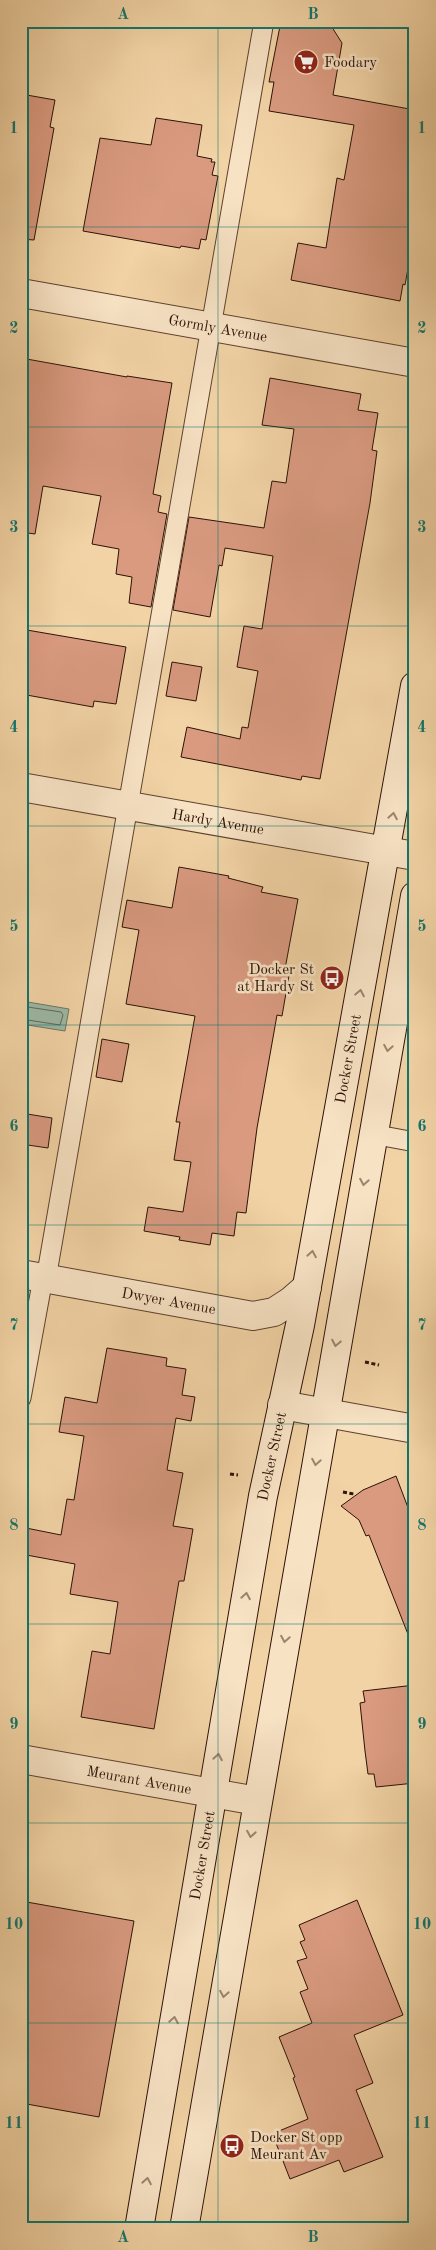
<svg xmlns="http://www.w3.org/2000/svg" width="436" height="2250" font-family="'Old Standard TT',serif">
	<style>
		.water { fill: #9bb8a6; stroke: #6f7666 }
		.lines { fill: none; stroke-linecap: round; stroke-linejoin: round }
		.shore { stroke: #646556; stroke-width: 1 }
		.building { fill: #d99a80; stroke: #2d1207 }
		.lane-casing { stroke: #5e422e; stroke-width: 21 }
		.street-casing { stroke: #5e422e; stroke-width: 30 }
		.secondary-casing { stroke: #2d1207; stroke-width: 30 }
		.path { stroke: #2d1207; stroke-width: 3; stroke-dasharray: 4 2.5; stroke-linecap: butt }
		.lane { stroke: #f7e2c4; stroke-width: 19 }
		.street { stroke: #f7e2c4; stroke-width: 28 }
		.secondary { stroke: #f7e2c4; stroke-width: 28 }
		.oneway { stroke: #9c846f }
		.grid { fill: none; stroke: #0f766e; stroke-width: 1; stroke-opacity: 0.55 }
		.labels { text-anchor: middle; stroke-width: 5; stroke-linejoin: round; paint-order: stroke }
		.poi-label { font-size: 15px; fill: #2d1207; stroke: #f7e2c4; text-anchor: start }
		.street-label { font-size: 15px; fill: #2d1207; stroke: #f7e2c4 }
		.neatline { fill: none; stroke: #0f766e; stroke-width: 2 }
		.grid-label { font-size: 16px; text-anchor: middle; font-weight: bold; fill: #0f766e }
	</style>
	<rect width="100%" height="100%" fill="#f2d3a5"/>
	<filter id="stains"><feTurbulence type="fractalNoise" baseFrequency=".004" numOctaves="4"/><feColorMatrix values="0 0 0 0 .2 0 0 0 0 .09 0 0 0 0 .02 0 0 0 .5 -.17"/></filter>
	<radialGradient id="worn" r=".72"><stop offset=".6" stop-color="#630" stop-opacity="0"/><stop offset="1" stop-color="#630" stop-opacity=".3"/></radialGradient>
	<path class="water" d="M 22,1001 L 69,1009 L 65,1031 L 21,1024 Z"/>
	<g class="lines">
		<path class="shore" d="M 21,1006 L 61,1012 L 63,1015 L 60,1025 L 21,1019"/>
	</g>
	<g class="building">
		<path d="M 281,21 L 328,21 L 342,43 L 333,95 L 415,110 L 415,252 L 411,252 L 405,285 L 403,284 L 400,301 L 291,280 L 298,243 L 326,248 L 337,178 L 344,180 L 354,125 L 269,111 L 274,82 L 269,82 Z"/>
		<path d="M 21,94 L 55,100 L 50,127 L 54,128 L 34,240 L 21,239 Z"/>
		<path d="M 156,118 L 202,125 L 197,156 L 212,159 L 211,162 L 215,162 L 212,175 L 218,176 L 206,240 L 201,239 L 199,249 L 181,246 L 180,248 L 83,231 L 100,138 L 151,145 Z"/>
		<path d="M 21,358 L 127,377 L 127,376 L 172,383 L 153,494 L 161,496 L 158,512 L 167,514 L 151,607 L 129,603 L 132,577 L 116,574 L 119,549 L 92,544 L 101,496 L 43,486 L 35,534 L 21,532 Z"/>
		<path d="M 270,378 L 361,394 L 358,410 L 378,413 L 372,450 L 377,451 L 370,503 L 320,779 L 302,776 L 301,780 L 181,757 L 187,727 L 240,739 L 242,727 L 248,728 L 258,671 L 237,667 L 244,626 L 262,629 L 273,556 L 225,548 L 222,566 L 219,565 L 210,617 L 173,610 L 189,517 L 264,528 L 272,481 L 286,483 L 294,429 L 262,425 Z"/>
		<path d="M 21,629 L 126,647 L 116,704 L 94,701 L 93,707 L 21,694 Z"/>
		<path d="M 172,662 L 202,667 L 196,701 L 166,696 Z"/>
		<path d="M 179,867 L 229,876 L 228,878 L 263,887 L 261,892 L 298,899 L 285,969 L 290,970 L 282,1016 L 277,1015 L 257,1128 L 246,1213 L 237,1212 L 234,1236 L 212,1233 L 210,1245 L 179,1240 L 180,1237 L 144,1231 L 148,1207 L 183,1212 L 191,1162 L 174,1160 L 180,1122 L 176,1122 L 195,1016 L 126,1004 L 139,930 L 122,927 L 127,900 L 172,908 Z"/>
		<path d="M 102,1039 L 129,1044 L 122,1082 L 96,1077 Z"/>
		<path d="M 21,1113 L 52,1118 L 48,1148 L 21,1144 Z"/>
		<path d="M 107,1348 L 167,1358 L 166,1366 L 186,1369 L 182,1395 L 195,1397 L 191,1421 L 176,1418 L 167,1470 L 183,1473 L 173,1526 L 193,1529 L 184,1581 L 179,1581 L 154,1729 L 81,1717 L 92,1651 L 110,1654 L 118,1602 L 70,1594 L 75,1564 L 21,1554 L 21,1527 L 61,1535 L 67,1499 L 74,1500 L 84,1436 L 59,1432 L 65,1397 L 97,1403 Z"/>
		<path d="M 396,1476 L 415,1526 L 413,1647 L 369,1535 L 366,1536 L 359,1520 L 341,1506 L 363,1490 Z"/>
		<path d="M 415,1685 L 415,1783 L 376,1787 L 374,1774 L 368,1774 L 365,1751 L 360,1703 L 365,1702 L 363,1691 Z"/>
		<path d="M 357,1900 L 403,2015 L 354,2035 L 373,2083 L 356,2090 L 383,2157 L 344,2172 L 339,2160 L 290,2179 L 274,2138 L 280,2135 L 279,2131 L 308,2119 L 293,2078 L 295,2077 L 279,2037 L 312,2023 L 300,1992 L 308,1989 L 297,1961 L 307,1958 L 300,1942 L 305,1940 L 299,1925 Z"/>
		<path d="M 21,1901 L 134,1921 L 99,2117 L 21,2103 Z"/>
	</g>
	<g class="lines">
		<defs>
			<g id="lane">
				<path d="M 372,1134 L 415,1142"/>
				<path d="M 46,1279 L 264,21"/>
				<path d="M 21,1398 L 43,1278"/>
			</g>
			<g id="street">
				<path id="s1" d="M 21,293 L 415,363"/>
				<path id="s2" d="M 21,787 L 415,856"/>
				<path id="s3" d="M 21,1274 L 253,1316 L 274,1312 L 291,1301 L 307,1287"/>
				<path d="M 282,1405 L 415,1429"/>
				<path id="s4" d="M 21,1759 L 257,1801"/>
			</g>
			<g id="secondary">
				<path id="s5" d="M 139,2229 L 263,1496 L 300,1325 L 415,686"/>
				<path d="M 184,2229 L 415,896"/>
			</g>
		</defs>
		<use href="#lane" class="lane-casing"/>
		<use href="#street" class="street-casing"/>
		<use href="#secondary" class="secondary-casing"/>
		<g class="path">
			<path d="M 365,1362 L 379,1365"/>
			<path d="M 230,1474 L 238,1475"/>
			<path d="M 343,1492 L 354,1494"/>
		</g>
		<use href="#lane" class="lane"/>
		<use href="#street" class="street"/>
		<use href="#secondary" class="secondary"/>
	</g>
	<defs><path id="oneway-chevron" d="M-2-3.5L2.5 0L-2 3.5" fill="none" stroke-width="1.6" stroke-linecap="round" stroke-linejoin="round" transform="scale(1.25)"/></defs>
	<g class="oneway">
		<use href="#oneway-chevron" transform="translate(393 816) rotate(-80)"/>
		<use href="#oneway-chevron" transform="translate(360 993) rotate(-79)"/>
		<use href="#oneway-chevron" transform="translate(388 1048) rotate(100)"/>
		<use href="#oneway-chevron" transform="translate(364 1182) rotate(100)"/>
		<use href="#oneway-chevron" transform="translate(312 1254) rotate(-80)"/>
		<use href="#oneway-chevron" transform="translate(336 1343) rotate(101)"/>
		<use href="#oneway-chevron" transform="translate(316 1462) rotate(100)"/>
		<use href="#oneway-chevron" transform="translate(246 1596) rotate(-80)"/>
		<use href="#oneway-chevron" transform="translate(285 1639) rotate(100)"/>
		<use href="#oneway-chevron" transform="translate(218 1757) rotate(-80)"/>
		<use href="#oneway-chevron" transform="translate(251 1834) rotate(100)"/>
		<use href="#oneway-chevron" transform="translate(224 1994) rotate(100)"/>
		<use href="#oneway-chevron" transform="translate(174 2020) rotate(-80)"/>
		<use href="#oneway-chevron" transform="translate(147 2181) rotate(-80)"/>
	</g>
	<path class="grid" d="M 218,21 L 218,2229M 21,227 L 415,227M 21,427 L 415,427M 21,626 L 415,626M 21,826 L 415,826M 21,1025 L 415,1025M 21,1225 L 415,1225M 21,1424 L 415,1424M 21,1624 L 415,1624M 21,1823 L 415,1823M 21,2023 L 415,2023"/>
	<defs>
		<symbol id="supermarket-disc" viewBox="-11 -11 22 22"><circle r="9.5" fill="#8f2418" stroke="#f7e2c4"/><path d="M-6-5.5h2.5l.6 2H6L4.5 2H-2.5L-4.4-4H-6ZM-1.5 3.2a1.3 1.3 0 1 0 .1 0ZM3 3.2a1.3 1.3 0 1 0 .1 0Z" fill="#fff"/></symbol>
		<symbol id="bus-disc" viewBox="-11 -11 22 22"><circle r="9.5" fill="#8f2418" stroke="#f7e2c4"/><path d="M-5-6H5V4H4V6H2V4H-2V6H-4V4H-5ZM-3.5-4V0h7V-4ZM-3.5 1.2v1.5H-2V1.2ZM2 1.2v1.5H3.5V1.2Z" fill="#fff"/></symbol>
	</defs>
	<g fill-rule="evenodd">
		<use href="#supermarket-disc" x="292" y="48" width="28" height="28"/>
		<use href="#bus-disc" x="318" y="964" width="28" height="28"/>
		<use href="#bus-disc" x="218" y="2132" width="28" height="28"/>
	</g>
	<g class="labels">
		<g class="poi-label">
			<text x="324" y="67">Foodary</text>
			<text x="314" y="974" text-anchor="end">Docker St<tspan x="314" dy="17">at Hardy St</tspan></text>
			<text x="250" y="2142">Docker St opp<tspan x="250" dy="17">Meurant Av</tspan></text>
		</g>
		<g class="street-label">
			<text dy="5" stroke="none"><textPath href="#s1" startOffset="200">Gormly Avenue</textPath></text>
			<text dy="5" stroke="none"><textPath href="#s2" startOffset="200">Hardy Avenue</textPath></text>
			<text dy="5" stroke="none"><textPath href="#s5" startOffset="1189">Docker Street</textPath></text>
			<text dy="5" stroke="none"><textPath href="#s3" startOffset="150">Dwyer Avenue</textPath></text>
			<text dy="5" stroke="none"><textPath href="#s5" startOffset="784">Docker Street</textPath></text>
			<text dy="5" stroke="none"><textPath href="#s4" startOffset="120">Meurant Avenue</textPath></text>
			<text dy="5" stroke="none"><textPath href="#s5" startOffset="379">Docker Street</textPath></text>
		</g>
	</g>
	<rect width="436" height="2250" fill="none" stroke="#f2d3a5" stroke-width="55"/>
	<rect x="28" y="28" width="380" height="2194" class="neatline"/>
	<g class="grid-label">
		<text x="123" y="19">A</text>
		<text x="313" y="19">B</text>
		<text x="14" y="133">1</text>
		<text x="422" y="133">1</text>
		<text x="14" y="333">2</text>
		<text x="422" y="333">2</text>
		<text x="14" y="532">3</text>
		<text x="422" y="532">3</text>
		<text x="14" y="732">4</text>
		<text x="422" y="732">4</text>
		<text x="14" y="931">5</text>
		<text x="422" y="931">5</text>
		<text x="14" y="1131">6</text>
		<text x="422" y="1131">6</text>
		<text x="14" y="1330">7</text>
		<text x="422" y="1330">7</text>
		<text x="14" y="1530">8</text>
		<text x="422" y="1530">8</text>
		<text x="14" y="1729">9</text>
		<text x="422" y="1729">9</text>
		<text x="14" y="1929">10</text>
		<text x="422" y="1929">10</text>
		<text x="14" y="2128">11</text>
		<text x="422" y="2128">11</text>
		<text x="123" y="2242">A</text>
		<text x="313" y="2242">B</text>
	</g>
	<rect width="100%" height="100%" filter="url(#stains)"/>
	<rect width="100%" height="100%" fill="url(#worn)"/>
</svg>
